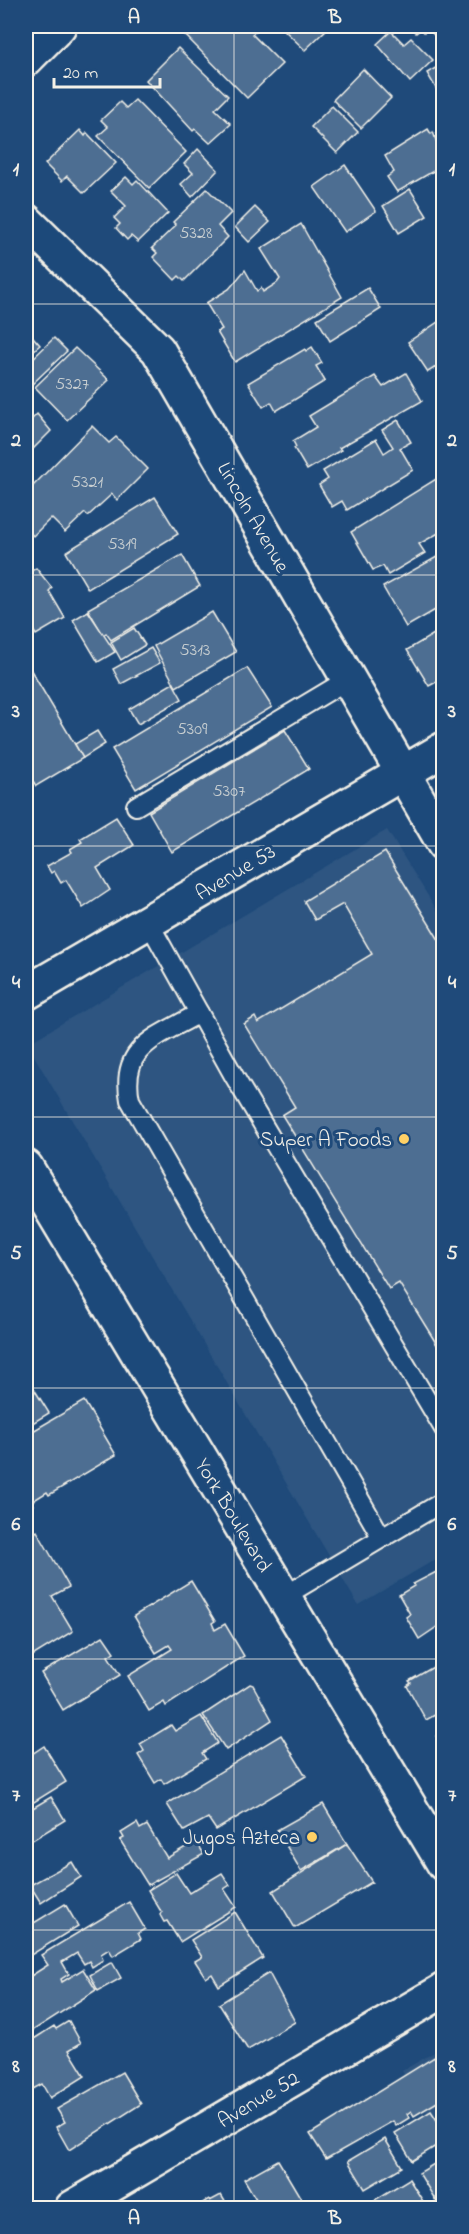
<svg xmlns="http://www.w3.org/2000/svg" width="469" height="2234" font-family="'Indie Flower',sans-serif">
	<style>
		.built { fill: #2d5581 }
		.building { fill: #4d6e92; stroke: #f4f1e8; stroke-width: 1.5 }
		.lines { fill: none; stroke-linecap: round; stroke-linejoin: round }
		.lane-casing { stroke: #f4f1e8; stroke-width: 22 }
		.street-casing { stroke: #f4f1e8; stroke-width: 38 }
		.secondary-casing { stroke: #f4f1e8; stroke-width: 38 }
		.lane { stroke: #1f4a7a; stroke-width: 18 }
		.street { stroke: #1f4a7a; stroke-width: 33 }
		.secondary { stroke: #1f4a7a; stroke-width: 33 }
		.grid { fill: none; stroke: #f4f1e8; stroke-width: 1.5; stroke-opacity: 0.55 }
		.poi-dot { fill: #ffd166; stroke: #1f4a7a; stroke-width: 2 }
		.labels { text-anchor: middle; stroke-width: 6; stroke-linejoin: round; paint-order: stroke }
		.number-label { font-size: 18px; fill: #cad0d2 }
		.street-label { font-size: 21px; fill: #f4f1e8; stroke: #1f4a7a }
		.poi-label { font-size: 21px; fill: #f4f1e8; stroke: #1f4a7a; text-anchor: end }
		.neatline { fill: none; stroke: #f4f1e8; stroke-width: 2 }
		.grid-label { font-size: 20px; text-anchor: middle; font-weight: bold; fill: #f4f1e8 }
	</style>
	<rect width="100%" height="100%" fill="#1f4a7a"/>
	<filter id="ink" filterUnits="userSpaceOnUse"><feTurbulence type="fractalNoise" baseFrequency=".0167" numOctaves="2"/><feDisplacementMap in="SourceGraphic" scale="12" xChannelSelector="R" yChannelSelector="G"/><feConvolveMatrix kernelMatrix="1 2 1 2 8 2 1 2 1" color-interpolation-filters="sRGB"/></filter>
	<g filter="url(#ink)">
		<g class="built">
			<path d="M 387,830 L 443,920 L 444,1350 L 441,1352 L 444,1356 L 443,1555 L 358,1605 L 27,1044 Z"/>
			<path d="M 443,2047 L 443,2138 L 402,2071 Z"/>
		</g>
		<g class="building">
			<path d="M 186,26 L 251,26 L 256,31 L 252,34 L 282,64 L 247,98 L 181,31 Z"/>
			<path d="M 280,26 L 330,26 L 305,50 Z"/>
			<path d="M 409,26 L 444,26 L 444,36 L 439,40 L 427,28 L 424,32 L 421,29 L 416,33 Z"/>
			<path d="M 391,31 L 404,44 L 411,38 L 433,60 L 410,82 L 377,44 Z"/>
			<path d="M 178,48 L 228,96 L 215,109 L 231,124 L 210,143 L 195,129 L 193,131 L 146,80 Z"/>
			<path d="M 444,63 L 444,86 L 437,90 L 427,73 Z"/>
			<path d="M 363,69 L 391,98 L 361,128 L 333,100 Z"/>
			<path d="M 135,100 L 186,152 L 149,188 L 98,136 L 108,127 L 101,120 L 120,102 L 126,108 Z"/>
			<path d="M 332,106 L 358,132 L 337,153 L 311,127 Z"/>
			<path d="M 428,129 L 431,134 L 433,132 L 437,143 L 444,139 L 444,165 L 397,192 L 387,177 L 394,172 L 385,156 Z"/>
			<path d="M 80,130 L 85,136 L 87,133 L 116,163 L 84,193 L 67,176 L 62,181 L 45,164 Z"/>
			<path d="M 198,149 L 218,170 L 192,197 L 181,184 L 193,173 L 184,164 Z"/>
			<path d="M 345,165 L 376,211 L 345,232 L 314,187 Z"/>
			<path d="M 126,177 L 133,184 L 137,180 L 168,213 L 138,242 L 131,236 L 127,240 L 116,228 L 120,224 L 114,218 L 126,206 L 111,191 Z"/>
			<path d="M 207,189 L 231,213 L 218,226 L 228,237 L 184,281 L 179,276 L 175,280 L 153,257 L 157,253 L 152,248 L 176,225 L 173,222 Z"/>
			<path d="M 410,189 L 427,216 L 399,233 L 383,206 Z"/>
			<path d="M 255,207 L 270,222 L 249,242 L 235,227 Z"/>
			<path d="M 301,224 L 342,297 L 235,362 L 217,332 L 222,329 L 206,303 L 229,289 L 245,270 L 257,291 L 261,288 L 263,292 L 277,283 L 280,279 L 261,249 Z"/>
			<path d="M 368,288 L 381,309 L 330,341 L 317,319 Z"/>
			<path d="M 438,322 L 444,329 L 444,362 L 428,372 L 408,342 Z"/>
			<path d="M 26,329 L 40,345 L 26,357 Z"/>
			<path d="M 54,338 L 67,351 L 30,386 L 26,380 L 26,365 Z"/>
			<path d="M 312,347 L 322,363 L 316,366 L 325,381 L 276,411 L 271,402 L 263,407 L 248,383 L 305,349 L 306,351 Z"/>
			<path d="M 75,348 L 109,380 L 67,420 L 35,387 Z"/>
			<path d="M 406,373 L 422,401 L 339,448 L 341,450 L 307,470 L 294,448 L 296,447 L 293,441 L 316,427 L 309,416 L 375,376 L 383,387 Z"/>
			<path d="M 37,414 L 51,431 L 27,455 L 26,425 Z"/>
			<path d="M 398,420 L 411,442 L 400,448 L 413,470 L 347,510 L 342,501 L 332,507 L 319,485 L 328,479 L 323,471 L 376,439 L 384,453 L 393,447 L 382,430 Z"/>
			<path d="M 92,426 L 109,443 L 116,437 L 148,469 L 117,500 L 112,494 L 88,516 L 85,513 L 65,532 L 51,518 L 33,536 L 26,528 L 26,497 L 28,494 L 26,493 Z"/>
			<path d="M 444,474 L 444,530 L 419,544 L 425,553 L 388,575 L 383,566 L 373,570 L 351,532 Z"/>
			<path d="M 155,497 L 178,534 L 88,589 L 66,552 Z"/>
			<path d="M 444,553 L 444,605 L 406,627 L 383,587 Z"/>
			<path d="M 182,555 L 200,586 L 111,640 L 106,633 L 103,635 L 88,609 Z"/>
			<path d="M 36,568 L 52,588 L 49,591 L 65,618 L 36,635 L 28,622 L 26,623 L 26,575 Z"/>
			<path d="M 88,611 L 115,652 L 98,662 L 73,620 Z"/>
			<path d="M 212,612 L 236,652 L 176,687 L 154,646 Z"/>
			<path d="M 134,628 L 145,645 L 121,660 L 111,642 Z"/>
			<path d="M 444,628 L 444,685 L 440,680 L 429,686 L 407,650 Z"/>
			<path d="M 151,648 L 160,663 L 121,684 L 113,669 Z"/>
			<path d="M 26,662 L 83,758 L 36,786 L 26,768 Z"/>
			<path d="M 247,668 L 272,707 L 136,789 L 112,749 Z"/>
			<path d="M 173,683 L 182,699 L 138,724 L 129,709 Z"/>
			<path d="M 285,730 L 309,769 L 172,852 L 149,812 Z"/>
			<path d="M 97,731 L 105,744 L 83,758 L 75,744 Z"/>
			<path d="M 116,817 L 134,845 L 97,868 L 110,890 L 83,908 L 66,880 L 61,883 L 54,871 L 51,873 L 47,866 L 72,852 L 70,849 L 82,842 L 80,839 Z"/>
			<path d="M 385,852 L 444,948 L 444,1356 L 399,1283 L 389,1289 L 282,1115 L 295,1107 L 244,1024 L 255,1017 L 258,1023 L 372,954 L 343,904 L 315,920 L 304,901 Z"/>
			<path d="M 31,1384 L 49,1413 L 26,1427 L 26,1387 Z"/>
			<path d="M 84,1401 L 116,1455 L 49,1495 L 47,1492 L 31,1502 L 33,1505 L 26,1509 L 26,1435 Z"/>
			<path d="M 37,1531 L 69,1587 L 52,1596 L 73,1631 L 26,1660 L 26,1538 Z"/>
			<path d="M 444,1568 L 444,1622 L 419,1639 L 406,1617 L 410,1614 L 399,1595 L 414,1586 L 413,1584 Z"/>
			<path d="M 191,1581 L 215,1621 L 212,1623 L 215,1630 L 225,1624 L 244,1656 L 166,1706 L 164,1702 L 149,1711 L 128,1676 L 172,1649 L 169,1645 L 156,1653 L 134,1616 Z"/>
			<path d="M 103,1636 L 114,1652 L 108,1656 L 120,1675 L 63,1710 L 41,1673 Z"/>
			<path d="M 435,1666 L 444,1681 L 444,1710 L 426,1720 L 407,1686 L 411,1683 L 409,1681 Z"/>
			<path d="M 250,1684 L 253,1685 L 272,1720 L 226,1750 L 203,1715 Z"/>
			<path d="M 201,1716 L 218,1743 L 202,1753 L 206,1759 L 164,1784 L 161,1779 L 155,1783 L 138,1755 L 144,1751 L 140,1744 L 171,1725 L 175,1731 Z"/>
			<path d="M 444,1732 L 444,1748 L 436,1736 Z"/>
			<path d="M 281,1735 L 306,1776 L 216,1830 L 208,1818 L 184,1831 L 167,1804 Z"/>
			<path d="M 44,1746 L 66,1782 L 26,1807 L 26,1758 Z"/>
			<path d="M 51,1797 L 65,1820 L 26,1844 L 26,1812 Z"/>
			<path d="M 323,1804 L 347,1844 L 301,1871 L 277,1830 Z"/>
			<path d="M 137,1823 L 140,1829 L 147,1825 L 167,1858 L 196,1841 L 204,1854 L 148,1885 L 120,1840 L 124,1838 L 121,1833 Z"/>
			<path d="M 347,1844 L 372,1882 L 295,1928 L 273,1891 Z"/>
			<path d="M 72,1862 L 81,1877 L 41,1903 L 31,1887 L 32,1884 Z"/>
			<path d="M 176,1873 L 189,1893 L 222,1873 L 230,1885 L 224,1889 L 236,1907 L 180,1942 L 167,1921 L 164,1922 L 160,1915 L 162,1913 L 148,1890 Z"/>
			<path d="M 129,1902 L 145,1929 L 138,1933 L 141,1939 L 113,1956 L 109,1949 L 101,1954 L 103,1960 L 92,1967 L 89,1961 L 84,1964 L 77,1953 L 62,1962 L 69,1974 L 61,1979 L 62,1982 L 83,1969 L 96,1990 L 26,2035 L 26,1979 L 48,1965 L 41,1955 Z"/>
			<path d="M 65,1904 L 78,1926 L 26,1958 L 26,1921 L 29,1926 Z"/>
			<path d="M 235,1912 L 263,1958 L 219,1986 L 212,1974 L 206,1978 L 195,1961 L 202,1957 L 191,1940 Z"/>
			<path d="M 112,1962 L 121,1978 L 98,1991 L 90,1975 Z"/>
			<path d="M 269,1973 L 295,2022 L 248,2050 L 219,2004 Z"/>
			<path d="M 69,2021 L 81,2043 L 69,2050 L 85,2076 L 50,2098 L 42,2084 L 33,2089 L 26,2077 L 26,2063 L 28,2061 L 26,2044 L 54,2026 L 56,2029 Z"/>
			<path d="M 444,2051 L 444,2098 L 414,2116 L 411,2111 L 407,2114 L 409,2118 L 396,2126 L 393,2121 L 326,2159 L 310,2134 Z"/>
			<path d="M 122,2072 L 141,2104 L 69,2150 L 56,2127 L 65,2122 L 57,2109 Z"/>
			<path d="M 431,2111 L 444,2131 L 444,2141 L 412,2161 L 395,2133 Z"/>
			<path d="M 385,2139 L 402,2167 L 365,2189 L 348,2161 Z"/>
			<path d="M 444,2158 L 444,2196 L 436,2201 L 419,2173 Z"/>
			<path d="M 278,2160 L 303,2202 L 292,2208 L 255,2208 L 251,2202 L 256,2199 L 244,2179 Z"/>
			<path d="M 409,2179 L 426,2206 L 371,2208 L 375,2206 L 373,2201 Z"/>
			<path d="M 221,2195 L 229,2208 L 194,2208 L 209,2199 L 210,2201 Z"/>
		</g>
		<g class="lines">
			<defs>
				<g id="lane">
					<path d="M 136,806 L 347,680"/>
					<path d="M 149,923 L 234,1076 L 444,1429"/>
					<path d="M 199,1013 C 159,1037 119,1045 130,1100 L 382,1538"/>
					<path d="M 283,1597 L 444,1501"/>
				</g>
				<g id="street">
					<path d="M 26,221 L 158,350 L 444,844"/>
					<path d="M 26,993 L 444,749"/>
					<path d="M 72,2208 L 444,1990"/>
				</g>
				<g id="secondary">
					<path d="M 26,59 L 59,26"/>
					<path d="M 26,1167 L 444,1864"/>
				</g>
			</defs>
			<use href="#lane" class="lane-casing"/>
			<use href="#street" class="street-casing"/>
			<use href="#secondary" class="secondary-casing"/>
			<use href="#lane" class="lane"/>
			<use href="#street" class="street"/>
			<use href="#secondary" class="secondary"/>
		</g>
	</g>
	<path class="grid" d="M 234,26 L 234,2208M 26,304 L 444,304M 26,575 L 444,575M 26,846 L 444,846M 26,1117 L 444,1117M 26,1388 L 444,1388M 26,1659 L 444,1659M 26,1930 L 444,1930"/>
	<g class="poi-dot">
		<circle cx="404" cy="1139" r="6"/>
		<circle cx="312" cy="1837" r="6"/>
	</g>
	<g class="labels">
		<g class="number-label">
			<text x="196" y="238">5328</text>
			<text x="72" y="389">5327</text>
			<text x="87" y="487">5321</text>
			<text x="122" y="549">5319</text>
			<text x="195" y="655">5313</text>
			<text x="192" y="734">5309</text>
			<text x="229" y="796">5307</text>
		</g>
		<g class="street-label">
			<text transform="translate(254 517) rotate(60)" y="7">Lincoln Avenue</text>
			<text transform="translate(235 872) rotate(-31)" y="7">Avenue 53</text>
			<text transform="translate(234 1515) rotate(59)" y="7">York Boulevard</text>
			<text transform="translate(258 2099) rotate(-31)" y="7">Avenue 52</text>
		</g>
		<g class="poi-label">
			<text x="392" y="1146">Super A Foods</text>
			<text x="300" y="1844">Jugos Azteca</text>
		</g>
	</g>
	<rect width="469" height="2234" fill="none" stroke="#1f4a7a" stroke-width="66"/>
	<path d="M54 78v9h106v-9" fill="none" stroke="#f4f1e8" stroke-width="3"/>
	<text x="63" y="78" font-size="18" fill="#f4f1e8" stroke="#1f4a7a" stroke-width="4.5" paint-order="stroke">20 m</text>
	<rect x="33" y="33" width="403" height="2168" class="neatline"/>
	<g class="grid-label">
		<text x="134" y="23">A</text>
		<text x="335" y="23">B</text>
		<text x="16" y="175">1</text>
		<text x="452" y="175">1</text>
		<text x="16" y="446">2</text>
		<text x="452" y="446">2</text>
		<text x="16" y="717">3</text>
		<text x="452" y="717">3</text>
		<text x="16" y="988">4</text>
		<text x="452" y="988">4</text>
		<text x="16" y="1259">5</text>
		<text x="452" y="1259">5</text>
		<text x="16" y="1530">6</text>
		<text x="452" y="1530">6</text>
		<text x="16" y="1801">7</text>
		<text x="452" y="1801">7</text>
		<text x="16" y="2072">8</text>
		<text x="452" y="2072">8</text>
		<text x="134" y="2224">A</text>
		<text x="335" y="2224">B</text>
	</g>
</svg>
